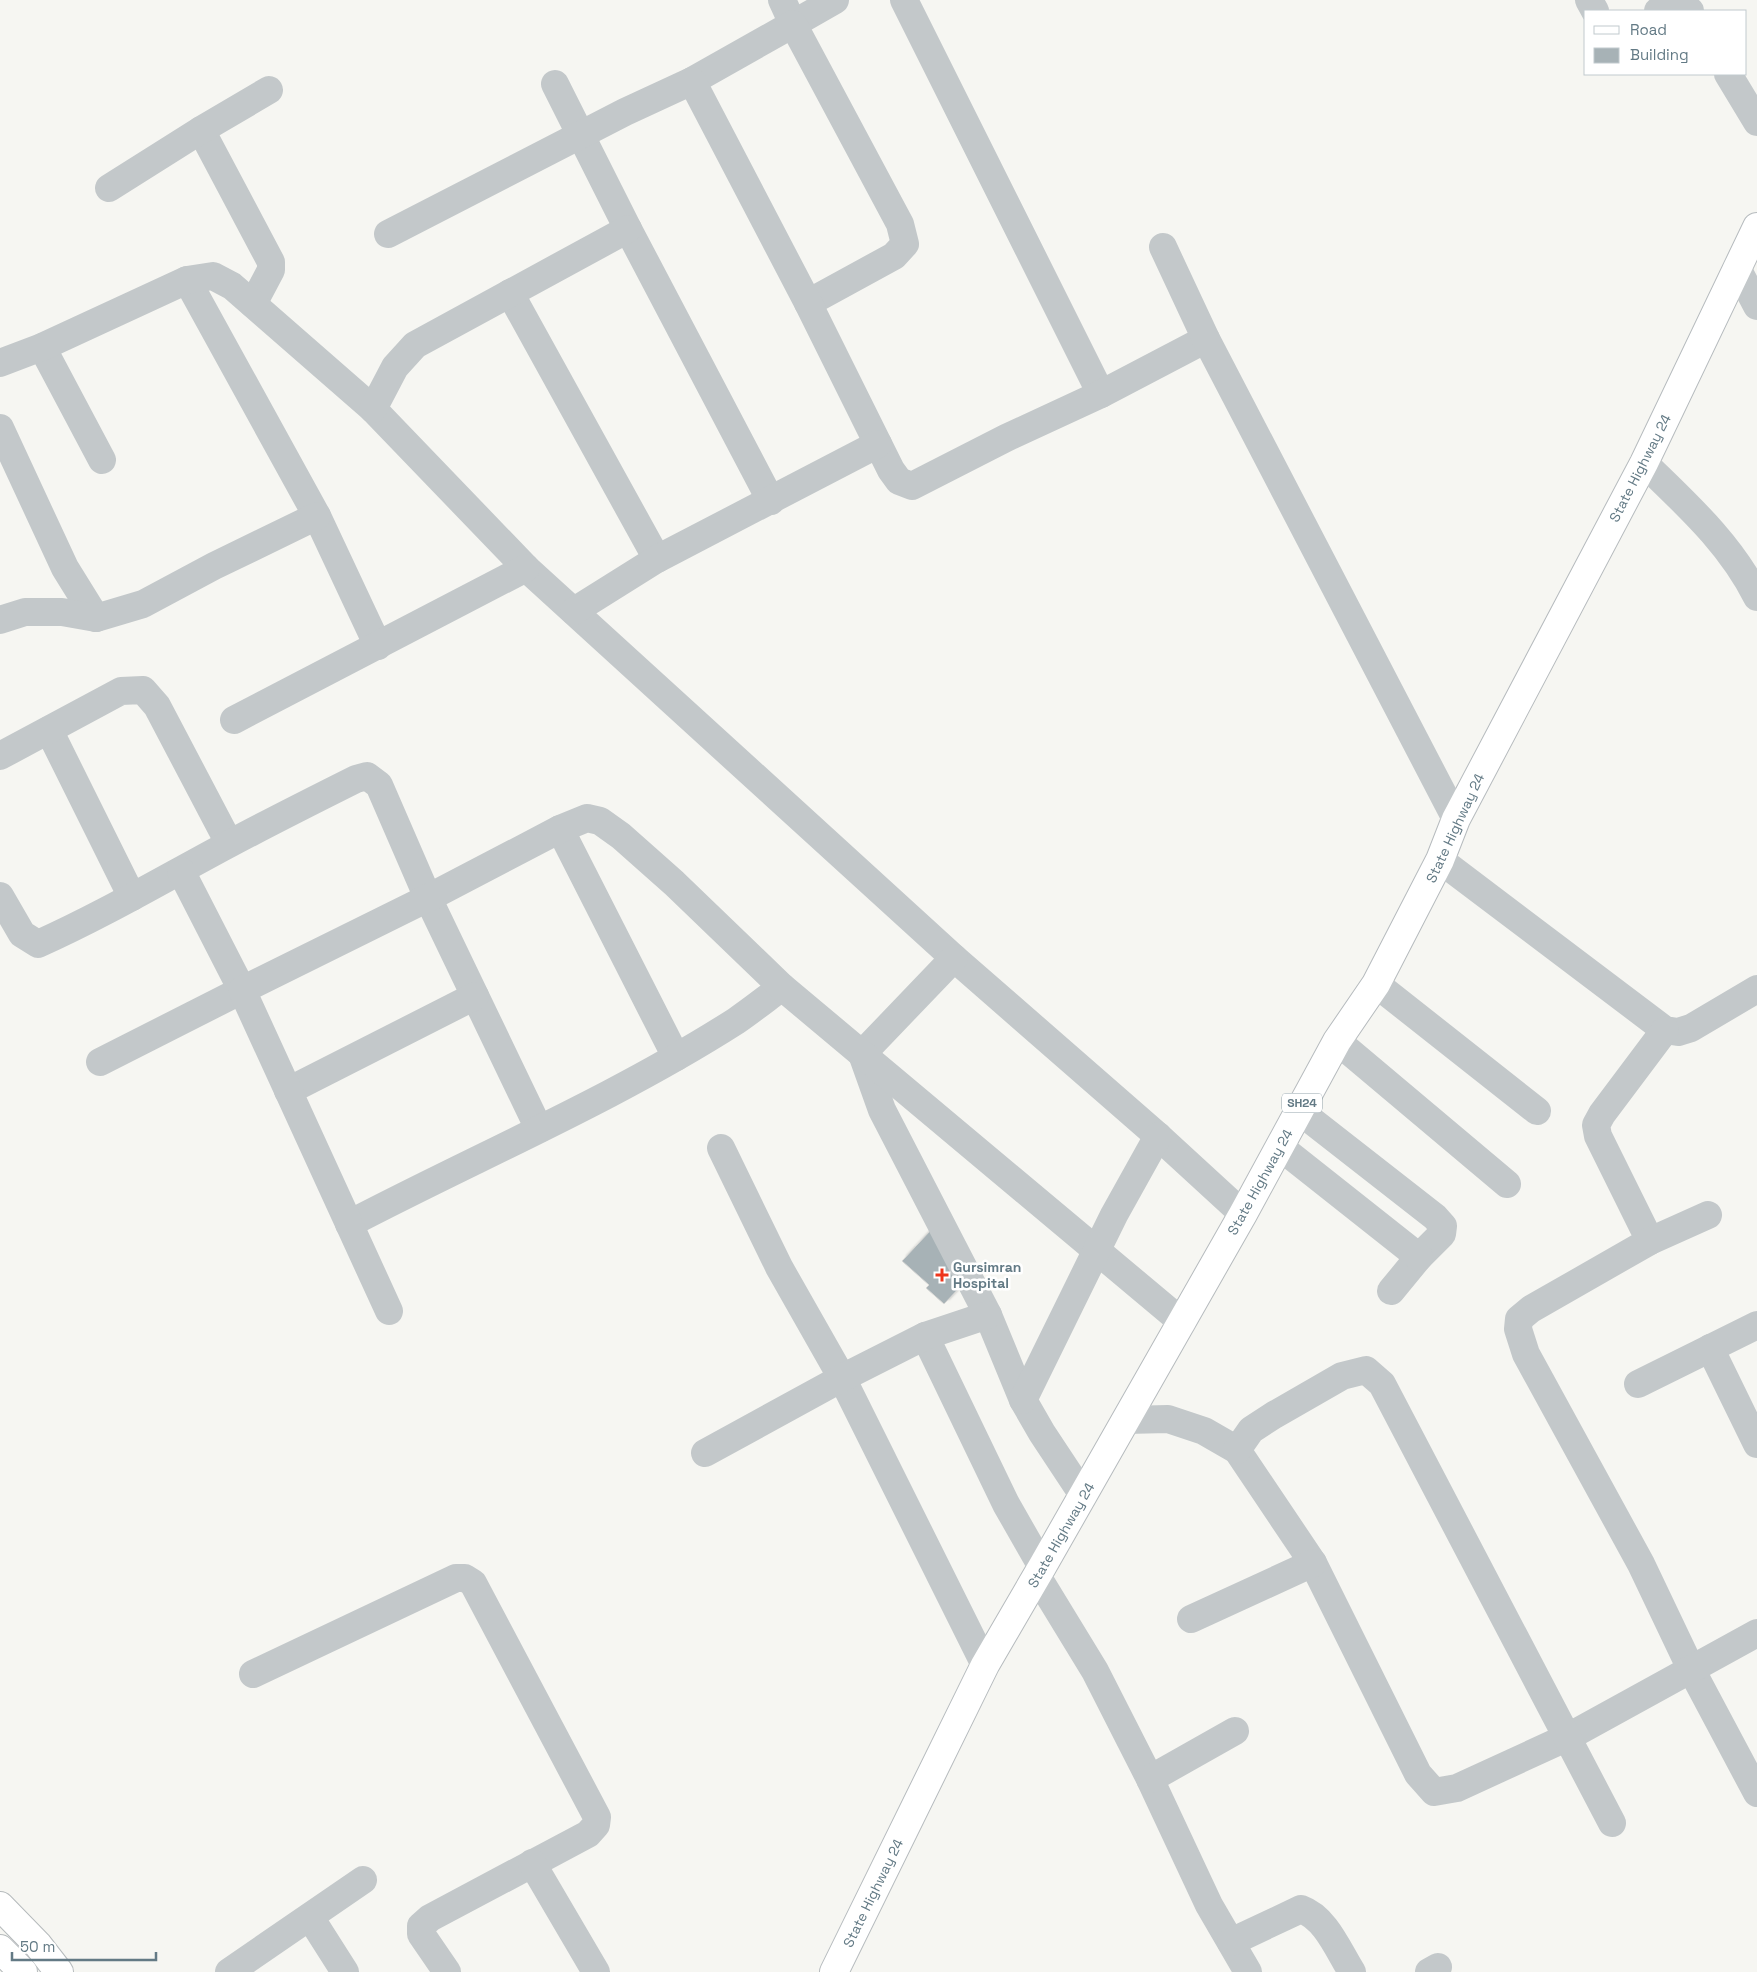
<svg xmlns="http://www.w3.org/2000/svg" width="1757" height="1972" font-family="'Space Grotesk',sans-serif">
	<style>
		.building { fill: #a7b2b6; stroke: #d7d7d5; filter: url(#shadow) }
		.lines { fill: none; stroke-linecap: round; stroke-linejoin: round }
		.major-casing { stroke: #b6bbbe; stroke-width: 30 }
		.highway-casing { stroke: #b5babc; stroke-width: 30 }
		.minor { stroke: #c3c8ca; stroke-width: 28 }
		.major { stroke: #fff; stroke-width: 28 }
		.highway { stroke: #fff; stroke-width: 28 }
		.poi-dot { fill: #ee351b; stroke: #fff; stroke-width: 2 }
		.labels { text-anchor: middle; stroke-width: 5; stroke-linejoin: round; paint-order: stroke }
		.shield { fill: #fff; stroke: #92a2aa; stroke-width: 1 }
		.shield-label { font-size: 12px; font-weight: bold; fill: #637a85 }
		.street-label { font-size: 14px; fill: #637a85; stroke: #fff }
		.poi-label { font-size: 14px; font-weight: bold; fill: #637a85; stroke: #fff; text-anchor: start }
	</style>
	<defs>
		<filter id="shadow"><feDropShadow dx="4.5" dy="-4.5" stdDeviation="1" flood-color="#0004"/></filter>
	</defs>
	<rect width="100%" height="100%" fill="#f6f6f2"/>
	<path class="building" d="M 930,1231 L 963,1284 L 944,1304 L 926,1288 L 929,1285 L 902,1261 Z"/>
	<g class="lines">
		<defs>
			<path id="major" d="M 834,1972 L 985,1665 L 1042,1567 L 1243,1214 L 1337,1041 L 1376,984 L 1440,860 L 1456,819 L 1644,463 L 1757,227"/>
			<g id="highway">
				<path d="M 0,1906 L 38,1945 L 59,1972"/>
				<path d="M 0,1949 L 23,1972"/>
			</g>
		</defs>
		<use href="#major" class="major-casing"/>
		<use href="#highway" class="highway-casing"/>
		<g class="minor">
			<path d="M 782,0 L 793,24 L 835,0"/>
			<path d="M 904,0 L 1101,394"/>
			<path d="M 1589,0 L 1595,11"/>
			<path d="M 1658,11 L 1669,6 L 1683,5 L 1690,11"/>
			<path d="M 1728,74 L 1757,122"/>
			<path d="M 692,81 L 793,24 L 900,224 L 905,244 L 894,256 L 808,303"/>
			<path d="M 555,84 L 628,229 L 771,501"/>
			<path d="M 201,130 L 271,262 L 271,270 L 253,304"/>
			<path d="M 109,188 L 201,130 L 269,90"/>
			<path d="M 388,234 L 625,112 L 692,81 L 808,303 L 891,470 L 899,481 L 912,486 L 1006,438 L 1101,394 L 1206,339"/>
			<path d="M 1163,247 L 1206,339 L 1456,819"/>
			<path d="M 1737,268 L 1757,306"/>
			<path d="M 187,280 L 317,516 L 378,646"/>
			<path d="M 510,293 L 657,559"/>
			<path d="M 42,347 L 102,460"/>
			<path d="M 0,363 L 42,347 L 187,280 L 213,276 L 232,286 L 373,409 L 526,568 L 954,958 L 1158,1136 L 1243,1214"/>
			<path d="M 373,409 L 395,367 L 415,345 L 628,229"/>
			<path d="M 0,428 L 65,568 L 96,618"/>
			<path d="M 1644,463 C 1687,505 1730,543 1757,597"/>
			<path d="M 574,611 L 657,559 L 878,444"/>
			<path d="M 0,620 L 25,612 L 62,612 L 96,618 L 143,604 L 214,566 L 317,516"/>
			<path d="M 234,720 L 526,568"/>
			<path d="M 49,730 L 132,897"/>
			<path d="M 0,756 L 121,691 L 143,690 L 157,706 L 229,843"/>
			<path d="M 560,829 L 676,1057"/>
			<path d="M 1440,860 L 1665,1030 L 1678,1032 L 1691,1028 L 1757,989"/>
			<path d="M 0,896 L 22,934 L 38,944 C 105,914 167,877 231,843 C 272,821 314,800 356,779 L 367,776 L 379,785 L 428,898 L 539,1129"/>
			<path d="M 954,958 L 862,1054 L 882,1110 L 988,1315 L 1023,1400 L 1042,1433 L 1083,1495"/>
			<path d="M 1376,984 L 1537,1111"/>
			<path d="M 1665,1030 L 1602,1114 L 1596,1125 L 1598,1136 L 1650,1241 L 1531,1309 L 1519,1319 L 1518,1329 L 1526,1354 L 1641,1564 L 1691,1669 L 1757,1793"/>
			<path d="M 1337,1041 L 1507,1184"/>
			<path d="M 100,1062 L 242,990 L 181,871"/>
			<path d="M 288,1091 L 475,996"/>
			<path d="M 1298,1110 L 1435,1217 L 1443,1226 L 1442,1234 L 1419,1257 L 1391,1291"/>
			<path d="M 1280,1147 L 1419,1257"/>
			<path d="M 721,1148 L 779,1267 L 842,1378 L 985,1665"/>
			<path d="M 349,1224 C 477,1157 614,1099 736,1021 C 752,1010 767,998 782,987"/>
			<path d="M 1650,1241 L 1708,1215"/>
			<path d="M 389,1311 L 242,990 L 428,898 L 560,829 L 587,818 L 600,821 L 621,836 L 674,883 L 782,987 L 1182,1322"/>
			<path d="M 925,1336 L 1006,1504 L 1042,1567"/>
			<path d="M 1710,1348 L 1757,1444"/>
			<path d="M 1638,1384 L 1757,1325"/>
			<path d="M 1023,1400 L 1114,1215 L 1158,1136"/>
			<path d="M 1126,1420 L 1168,1419 L 1204,1431 L 1237,1450 L 1313,1563 L 1418,1774 L 1434,1792 L 1457,1788 L 1568,1737 L 1757,1633"/>
			<path d="M 1237,1450 L 1251,1430 L 1274,1415 L 1342,1376 L 1366,1370 L 1382,1384 L 1612,1823"/>
			<path d="M 705,1453 L 842,1378 L 925,1336 L 988,1315"/>
			<path d="M 1037,1576 L 1095,1671 L 1150,1779 L 1209,1905 L 1248,1972"/>
			<path d="M 1191,1619 L 1313,1563"/>
			<path d="M 253,1674 L 456,1578 L 465,1578 L 473,1583 L 597,1817 L 596,1825 L 588,1834 L 430,1918 L 421,1926 L 421,1934 L 447,1972"/>
			<path d="M 1150,1779 L 1235,1731"/>
			<path d="M 532,1863 L 596,1972"/>
			<path d="M 310,1917 L 345,1972"/>
			<path d="M 1231,1942 L 1301,1909 C 1326,1918 1338,1950 1352,1972"/>
			<path d="M 229,1972 L 363,1880"/>
			<path d="M 1429,1972 L 1438,1967"/>
		</g>
		<use href="#major" class="major"/>
		<use href="#highway" class="highway"/>
	</g>
	<path class="poi-dot" d="M939.5 1267.5h5v5h5v5h-5v5h-5v-5h-5v-5h5z"/>
	<g class="labels">
		<rect class="shield" x="1282" y="1093.5" width="40" height="19" rx="4"/>
		<g class="shield-label">
			<text x="1302" y="1107">SH24</text>
		</g>
		<g class="street-label">
			<text transform="translate(1640 468) rotate(-63)" y="5">State Highway 24</text>
			<text transform="translate(1455 828) rotate(-65)" y="5">State Highway 24</text>
			<text transform="translate(1260 1182) rotate(-61)" y="5">State Highway 24</text>
			<text transform="translate(1061 1535) rotate(-60)" y="5">State Highway 24</text>
			<text transform="translate(873 1893) rotate(-64)" y="5">State Highway 24</text>
		</g>
		<g class="poi-label">
			<text x="953" y="1272">Gursimran<tspan x="953" dy="16">Hospital</tspan></text>
		</g>
	</g>
	<rect x="1584" y="10" width="162" height="65" fill="#ffffff" stroke="#c1cace"/>
	<rect x="1594" y="26" width="25" height="8" fill="#ffffff" stroke="#c1cace"/>
	<text x="1630" y="35" font-size="15" fill="#637a85">Road</text>
	<rect x="1594" y="48" width="25" height="15" fill="#a7b2b6" stroke="#c1cace"/>
	<text x="1630" y="60" font-size="15" fill="#637a85">Building</text>
	<path d="M12 1952v8h144v-8" fill="none" stroke="#637a85" stroke-width="2.5"/>
	<text x="20" y="1952" font-size="15" fill="#637a85" stroke="#ffffff" stroke-width="4" paint-order="stroke">50 m</text>
</svg>
